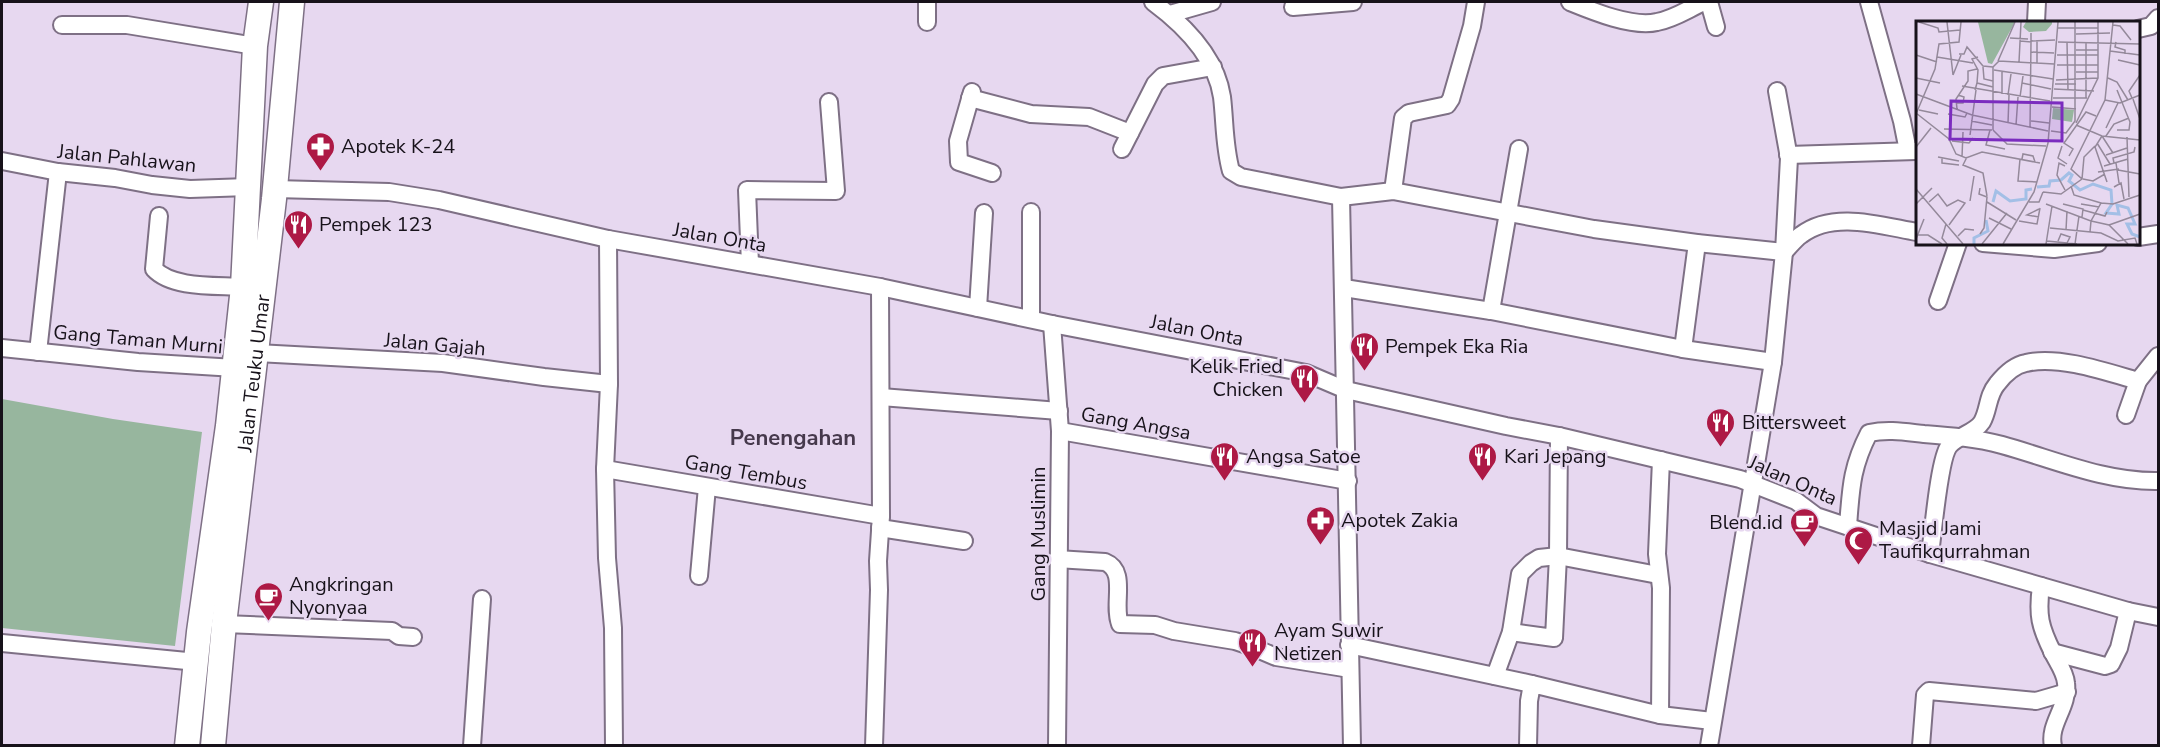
<svg xmlns="http://www.w3.org/2000/svg" width="2160" height="747" font-family="'Nunito Sans',sans-serif">
	<style>
		.green { fill: #97b69e }
		.lines { fill: none; stroke-linecap: round; stroke-linejoin: round }
		.minor-casing { stroke: #7e7085; stroke-width: 20 }
		.highway-casing { stroke: #7e7085; stroke-width: 27 }
		.minor { stroke: #fff; stroke-width: 16 }
		.highway { stroke: #fff; stroke-width: 24 }
		.labels { text-anchor: middle; stroke-width: 5; stroke-linejoin: round; paint-order: stroke }
		.poi-label { font-size: 20px; fill: #17121a; stroke: #e7d8f0; text-anchor: start }
		.street-label { font-size: 20px; fill: #17121a; stroke: #e7d8f0 }
		.quarter-label { font-size: 22px; font-weight: bold; fill: #46394c; stroke: #e7d8f0 }
		.inset-river { fill: none; stroke: #a3bfe6; stroke-width: 3 }
		.inset-road { fill: none; stroke: #94899a; stroke-width: 1.5 }
		.view { fill: #7b2cbf; fill-opacity: 0.15; stroke: #7b2cbf; stroke-width: 3 }
		.inset-edge { fill: none; stroke: #17121a; stroke-width: 3 }
	</style>
	<rect width="100%" height="100%" fill="#e7d8f0"/>
	<path class="green" d="M 2,399 L 113,419 L 202,432 L 175,646 L 2,628 Z"/>
	<g class="lines">
		<defs>
			<g id="minor">
				<path d="M 1153,2 C 1184,25 1216,56 1222,97 C 1225,122 1224,146 1231,171 L 1241,177 L 1341,197 L 1393,191 L 1594,229 L 1697,243 L 1784,252"/>
				<path d="M 1570,2 C 1592,11 1633,28 1657,22 C 1674,19 1688,9 1704,2"/>
				<path d="M 1709,2 L 1716,27"/>
				<path d="M 1869,2 L 1902,121 L 1908,151"/>
				<path d="M 1293,7 L 1353,2"/>
				<path d="M 1170,14 L 1212,2"/>
				<path d="M 927,22 L 927,2"/>
				<path d="M 2036,22 L 2037,2"/>
				<path d="M 62,25 L 127,25 L 255,46"/>
				<path d="M 2138,29 L 2151,26 L 2158,18"/>
				<path d="M 972,92 L 958,141 L 959,162 L 992,173"/>
				<path d="M 970,98 L 1031,114 L 1089,117 L 1130,133"/>
				<path d="M 1122,149 L 1155,84 L 1163,76 L 1213,67"/>
				<path d="M 1788,155 L 1916,151"/>
				<path d="M 2,161 L 58,172 L 115,178 L 152,185 L 190,189 L 248,187"/>
				<path d="M 275,189 L 389,192 L 439,200 L 608,239 L 880,287 L 1052,324 L 1306,373 L 1346,390 L 1506,426 L 1559,436 L 1740,479 L 1796,501 L 1816,516 L 1930,554 L 2128,611 L 2158,617"/>
				<path d="M 1393,191 L 1403,118 L 1409,113 L 1447,105 L 1451,99 L 1472,26 L 1476,2"/>
				<path d="M 1341,197 L 1352,746"/>
				<path d="M 159,216 L 154,269 C 173,289 217,285 243,287"/>
				<path d="M 2138,237 L 2158,234"/>
				<path d="M 608,239 L 609,384 L 605,469 L 607,558 L 613,628 L 614,746"/>
				<path d="M 1983,243 L 2054,249 L 2098,243"/>
				<path d="M 1784,252 C 1790,246 1795,239 1801,235 C 1833,210 1882,226 1917,232"/>
				<path d="M 750,264 L 747,190 L 836,191 L 829,102"/>
				<path d="M 1344,288 L 1491,311 L 1683,349 L 1773,362"/>
				<path d="M 1938,301 L 1958,243"/>
				<path d="M 978,308 L 984,213"/>
				<path d="M 1491,311 L 1519,149"/>
				<path d="M 1031,319 L 1031,212"/>
				<path d="M 1052,324 L 1060,431 L 1057,746"/>
				<path d="M 2,348 L 138,362 L 235,368"/>
				<path d="M 1683,349 L 1697,243"/>
				<path d="M 38,352 L 58,172"/>
				<path d="M 257,353 L 443,363 L 544,377 L 609,384"/>
				<path d="M 881,397 L 1059,411"/>
				<path d="M 2126,415 L 2138,381"/>
				<path d="M 1060,431 L 1348,481"/>
				<path d="M 605,469 L 881,516"/>
				<path d="M 1848,526 C 1851,489 1851,468 1869,433 C 1888,429 1905,432 1924,434 C 1950,436 1976,438 2002,445 C 2053,459 2104,482 2158,481"/>
				<path d="M 880,528 L 964,541"/>
				<path d="M 1930,554 C 1933,534 1939,459 1949,446 C 1957,436 1975,433 1982,422 C 1989,410 1987,396 1997,384 C 2004,375 2015,365 2026,363 C 2058,355 2107,372 2138,381 L 2158,356"/>
				<path d="M 1057,559 L 1105,562 C 1128,571 1112,604 1120,624 L 1155,625 L 1174,631 L 1235,641 L 1250,646 L 1276,657 L 1350,669"/>
				<path d="M 699,576 L 707,487"/>
				<path d="M 2041,586 C 2037,615 2040,627 2053,653 C 2058,663 2065,672 2066,683 C 2069,707 2048,724 2053,746"/>
				<path d="M 224,624 L 392,631 L 399,636 L 413,637"/>
				<path d="M 1511,632 L 1554,638 L 1558,556 L 1559,436"/>
				<path d="M 2,643 L 197,662"/>
				<path d="M 1349,645 L 1532,684"/>
				<path d="M 2052,652 L 2105,666 L 2111,664 L 2119,648 L 2128,611"/>
				<path d="M 1495,676 L 1511,632 L 1520,574 L 1531,563 L 1539,558 L 1558,556 L 1658,575"/>
				<path d="M 1660,715 L 1661,588 L 1657,554 L 1661,460"/>
				<path d="M 472,746 L 482,599"/>
				<path d="M 874,746 L 879,590 L 878,561 L 881,516 L 880,287"/>
				<path d="M 1528,746 L 1529,701 L 1532,684 L 1660,715 L 1712,721"/>
				<path d="M 1709,746 L 1773,362 L 1784,252 L 1789,158 L 1777,91"/>
				<path d="M 1921,746 L 1925,695 L 1929,691 L 2036,701 L 2067,692"/>
			</g>
			<g id="highway">
				<path d="M 187,746 L 199,632 L 228,426 L 243,287 L 255,46 L 261,2"/>
				<path id="s1" d="M 213,746 L 224,624 L 274,199 L 292,2"/>
			</g>
		</defs>
		<use href="#minor" class="minor-casing"/>
		<use href="#highway" class="highway-casing"/>
		<use href="#minor" class="minor"/>
		<use href="#highway" class="highway"/>
	</g>
	<defs>
		<symbol id="pharmacy-pin" viewBox="-11 -11 22 30"><path d="M0 17L-7.5 6A9.5 9.5 0 1 1 7.5 6Z" fill="#ad1945" stroke="#e7d8f0"/><path d="M-2-6h4v4h4v4h-4v4h-4v-4h-4v-4h4Z" fill="#fff"/></symbol>
		<symbol id="restaurant-pin" viewBox="-11 -11 22 30"><path d="M0 17L-7.5 6A9.5 9.5 0 1 1 7.5 6Z" fill="#ad1945" stroke="#e7d8f0"/><path d="M-5-6h1v4h1v-4h1v4h1v-4h1v5L-1.5 .5V6h-2V.5L-5-1ZM5-6V6H3V1.5H1.5Q1.5-4 5-6Z" fill="#fff"/></symbol>
		<symbol id="cafe-pin" viewBox="-11 -11 22 30"><path d="M0 17L-7.5 6A9.5 9.5 0 1 1 7.5 6Z" fill="#ad1945" stroke="#e7d8f0"/><path d="M-5.5-4.5H6V0H3Q3 3.5 0 3.5H-2.5Q-5.5 3.5-5.5 0ZM3-3.2v2h1.7v-2ZM-6 4.5H4V6H-6Z" fill="#fff"/></symbol>
		<symbol id="mosque-pin" viewBox="-11 -11 22 30"><path d="M0 17L-7.5 6A9.5 9.5 0 1 1 7.5 6Z" fill="#ad1945" stroke="#e7d8f0"/><path d="M3.5-4.9A6 6 0 1 0 3.5 4.9A5 5 0 1 1 3.5-4.9Z" fill="#fff"/></symbol>
	</defs>
	<g fill-rule="evenodd">
		<use href="#pharmacy-pin" x="304" y="130" width="33" height="45"/>
		<use href="#restaurant-pin" x="282" y="208" width="33" height="45"/>
		<use href="#restaurant-pin" x="1348" y="330" width="33" height="45"/>
		<use href="#restaurant-pin" x="1288" y="362" width="33" height="45"/>
		<use href="#restaurant-pin" x="1704" y="406" width="33" height="45"/>
		<use href="#restaurant-pin" x="1208" y="440" width="33" height="45"/>
		<use href="#restaurant-pin" x="1466" y="440" width="33" height="45"/>
		<use href="#pharmacy-pin" x="1304" y="504" width="33" height="45"/>
		<use href="#cafe-pin" x="1788" y="506" width="33" height="45"/>
		<use href="#mosque-pin" x="1842" y="524" width="33" height="45"/>
		<use href="#cafe-pin" x="252" y="580" width="33" height="45"/>
		<use href="#restaurant-pin" x="1236" y="626" width="33" height="45"/>
	</g>
	<g class="labels">
		<g class="poi-label">
			<text x="341" y="153">Apotek K-24</text>
			<text x="319" y="231">Pempek 123</text>
			<text x="1385" y="353">Pempek Eka Ria</text>
			<text x="1283" y="373" text-anchor="end">Kelik Fried<tspan x="1283" dy="23">Chicken</tspan></text>
			<text x="1742" y="429">Bittersweet</text>
			<text x="1246" y="463">Angsa Satoe</text>
			<text x="1504" y="463">Kari Jepang</text>
			<text x="1341" y="527">Apotek Zakia</text>
			<text x="1783" y="529" text-anchor="end">Blend.id</text>
			<text x="1879" y="535">Masjid Jami<tspan x="1879" dy="23">Taufikqurrahman</tspan></text>
			<text x="289" y="591">Angkringan<tspan x="289" dy="23">Nyonyaa</tspan></text>
			<text x="1274" y="637">Ayam Suwir<tspan x="1274" dy="23">Netizen</tspan></text>
		</g>
		<g class="street-label">
			<text transform="translate(127 158) rotate(6)" y="7">Jalan Pahlawan</text>
			<text transform="translate(720 237) rotate(10)" y="7">Jalan Onta</text>
			<text transform="translate(1197 330) rotate(11)" y="7">Jalan Onta</text>
			<text transform="translate(138 339) rotate(5)" y="7">Gang Taman Murni</text>
			<text transform="translate(435 344) rotate(5)" y="7">Jalan Gajah</text>
			<text dy="7" stroke="none"><textPath href="#s1" startOffset="375">Jalan Teuku Umar</textPath></text>
			<text transform="translate(1136 423) rotate(10)" y="7">Gang Angsa</text>
			<text transform="translate(746 472) rotate(10)" y="7">Gang Tembus</text>
			<text transform="translate(1793 480) rotate(24)" y="7">Jalan Onta</text>
			<text transform="translate(1038 534) rotate(-90)" y="7">Gang Muslimin</text>
		</g>
		<g class="quarter-label">
			<text x="793" y="445">Penengahan</text>
		</g>
	</g>
	<g transform="translate(1916 21)">
		<rect width="224" height="224" fill="#e7d8f0"/>
		<path d="M 62,1 L 99,1 L 76,43 L 72,42 ZM 110,1 L 136,1 L 136,3 L 130,10 L 113,11 L 107,6 ZM 137,87 L 158,89 L 156,101 L 136,98 Z" fill="#97b69e"/>
		<path class="inset-river" d="M 121,166 L 133,165 L 134,160 L 145,159 L 153,152 L 156,154 L 153,160 L 164,169 L 177,163 L 195,169 L 196,183 L 190,192 L 203,193 L 201,184 L 212,187 L 219,203 L 211,203 L 216,213 L 224,216M 77,181 L 80,170 L 94,180 L 110,178 L 110,169 L 116,168M 58,223 L 58,217 L 72,210 L 70,199"/>
		<path class="inset-road" d="M 3,1 L 22,7 L 23,11 L 44,9M 31,1 L 37,54M 197,4 L 204,5 L 215,19M 142,7 L 182,7M 160,13 L 194,12M 94,17 L 112,18M 104,20 L 115,21 L 115,12M 115,20 L 139,19M 142,21 L 224,23M 151,21 L 152,69M 170,21 L 170,77M 200,21 L 199,26 L 209,29 L 209,33M 160,29 L 182,29M 194,30 L 224,34M 115,31 L 138,32M 43,33 L 48,33 L 51,26 L 67,45 L 77,46M 0,34 L 21,41M 141,34 L 182,34M 21,36 L 57,42M 202,39 L 224,44M 82,40 L 99,1M 103,41 L 105,1M 121,42 L 121,19M 141,44 L 182,44M 67,46 L 68,58 L 77,60M 77,46 L 83,40 L 138,43M 78,49 L 137,58M 160,51 L 182,51M 37,54 L 45,34M 0,57 L 24,62M 192,57 L 201,61 L 212,79M 140,59 L 182,57M 61,62 L 62,49 L 56,38 L 62,36M 106,62 L 135,68M 139,63 L 160,63M 46,65 L 134,80M 138,68 L 178,70M 59,69 L 61,62 L 77,66M 0,73 L 56,94 L 132,110M 86,73 L 86,51M 92,74 L 95,53M 104,76 L 107,55M 137,77 L 171,77M 216,77 L 213,70 L 224,54M 217,78 L 224,98M 189,79 L 204,82 L 224,74M 40,82 L 47,82 L 48,76 L 42,74M 136,86 L 160,88M 41,88 L 40,78 L 52,60 L 52,50 L 61,48M 3,89 L 22,93M 0,92 L 33,118 L 40,133 L 50,137 L 66,131 L 124,142M 0,93 L 19,48 L 23,23 L 43,21 L 45,1M 32,93 L 49,96 L 51,92M 55,100 L 76,104M 115,100 L 133,102M 92,102 L 93,74M 160,102 L 182,57 L 182,1M 100,104 L 102,76M 160,104 L 186,115 L 224,119M 114,107 L 115,21M 190,107 L 202,82M 28,108 L 76,109M 74,109 L 70,124 L 89,128M 77,109 L 77,46M 77,109 L 91,123 L 130,125M 201,109 L 213,109 L 214,101 L 201,69M 135,110 L 150,112 L 159,100 L 159,1M 54,114 L 60,69M 186,115 L 179,126 L 191,161M 186,115 L 197,132M 190,115 L 198,103 L 213,97M 211,116 L 213,176M 36,120 L 53,122 L 57,117M 181,122 L 194,143M 146,125 L 142,137 L 151,143M 0,126 L 15,107M 190,134 L 211,127M 153,135 L 157,128 L 148,122 L 170,91 L 180,95M 22,136 L 43,140M 46,136 L 47,111M 51,136 L 47,144 L 67,152 L 71,175M 26,137 L 26,142 L 43,144M 104,138 L 102,160 L 121,161M 106,138 L 107,133 L 117,135 L 119,141M 198,142 L 197,137 L 218,131 L 219,126M 200,142 L 203,162M 149,145 L 143,142 L 141,154 L 149,169M 188,145 L 212,138M 202,149 L 224,153M 182,151 L 203,148M 166,158 L 168,136 L 179,125M 167,158 L 177,160 L 189,153M 155,165 L 158,174 L 185,182 L 175,200 L 193,204 L 212,223M 198,166 L 205,162 L 208,178M 0,168 L 47,223M 127,171 L 145,173 L 166,158 L 155,148 L 189,79 L 197,1M 54,180 L 58,155M 13,181 L 22,173 L 31,185 L 42,179 L 49,182 L 33,204M 71,181 L 100,199M 113,181 L 123,181 L 127,171M 185,182 L 197,183 L 224,174M 0,183 L 16,167M 130,183 L 175,200 L 174,211M 147,183 L 167,188 L 166,196M 165,183 L 183,186M 167,189 L 189,195 L 191,191M 123,196 L 111,194 L 123,188M 73,197 L 95,208M 103,200 L 121,203 L 124,187M 30,203 L 26,217 L 31,223M 193,204 L 224,193M 134,207 L 185,212 L 202,220 L 219,217 L 221,223M 150,209 L 151,190M 64,213 L 68,207 L 71,176 L 63,173 L 64,167M 2,214 L 12,214 L 26,223M 42,215 L 49,208 L 58,209M 0,218 L 8,198M 131,220 L 161,223M 142,220 L 145,213 L 154,216 L 151,222M 66,223 L 91,192M 87,223 L 118,171 L 132,122 L 142,1M 130,223 L 136,185M 159,223 L 163,195"/>
		<path class="view" d="M 35,80 L 146,82 L 146,120 L 34,118 Z"/>
		<rect width="224" height="224" class="inset-edge"/>
	</g>
	<rect width="2160" height="747" fill="none" stroke="#17121a" stroke-width="6"/>
</svg>
